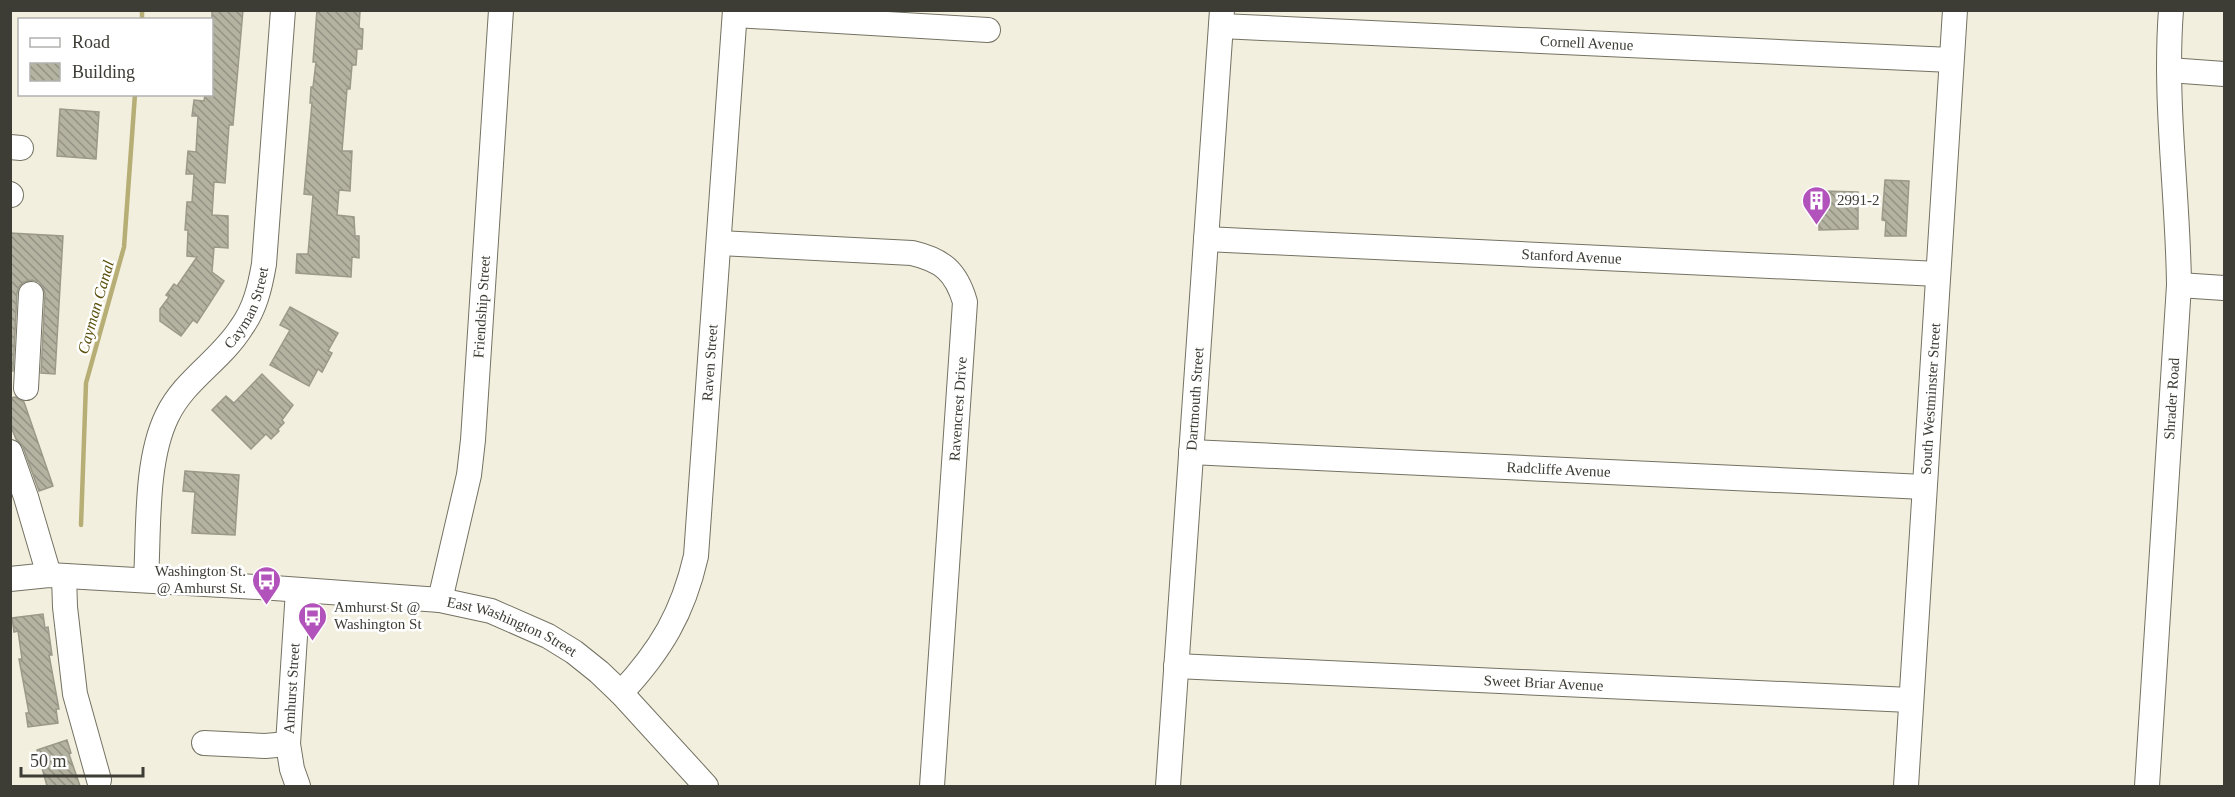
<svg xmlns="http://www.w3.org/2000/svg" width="2235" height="797" font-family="'Times New Roman',serif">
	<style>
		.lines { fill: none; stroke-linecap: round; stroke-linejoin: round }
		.stream { stroke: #b6ae75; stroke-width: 4.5 }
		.building { fill: url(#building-back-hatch); stroke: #9b9989; stroke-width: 1.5 }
		.minor-casing { stroke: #747263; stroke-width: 26 }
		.path { stroke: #b1afa1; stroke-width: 3; stroke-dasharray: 6 3; stroke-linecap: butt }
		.minor { stroke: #fff; stroke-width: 24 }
		.labels { text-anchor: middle; stroke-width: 5; stroke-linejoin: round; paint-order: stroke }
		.street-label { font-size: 15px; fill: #3d3c35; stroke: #fff }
		.poi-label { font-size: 15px; fill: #3d3c35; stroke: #fff; text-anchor: start }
		.water-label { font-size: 16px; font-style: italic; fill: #5a500a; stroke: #fff }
	</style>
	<defs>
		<pattern id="building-back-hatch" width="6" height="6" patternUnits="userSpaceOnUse" patternTransform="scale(1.5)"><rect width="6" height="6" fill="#b4b2a1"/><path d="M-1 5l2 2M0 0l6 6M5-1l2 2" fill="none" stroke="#949284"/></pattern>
	</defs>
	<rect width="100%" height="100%" fill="#f2efde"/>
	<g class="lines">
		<g class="stream">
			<path d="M 142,20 L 142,10"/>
			<path d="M 81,525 L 86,383 L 124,247 L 135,94"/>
		</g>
	</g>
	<g class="building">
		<path d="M 212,10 L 243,10 L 233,125 L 229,125 L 225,183 L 214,182 L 212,215 L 228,216 L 228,248 L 214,247 L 212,272 L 224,281 L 197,323 L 193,320 L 181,336 L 160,321 L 160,309 L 169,297 L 166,295 L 174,284 L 177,286 L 197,257 L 187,256 L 188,230 L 185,230 L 187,202 L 192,202 L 194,174 L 186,174 L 188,151 L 196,152 L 198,116 L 192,116 L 194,100 L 204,101 L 205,94 L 212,94 Z"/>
		<path d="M 317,10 L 360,11 L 359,28 L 363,29 L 362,49 L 357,49 L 356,65 L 352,65 L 350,89 L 347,89 L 342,151 L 352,151 L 350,191 L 339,190 L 337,215 L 354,217 L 355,236 L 359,236 L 359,258 L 352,257 L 351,277 L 296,273 L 297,254 L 308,254 L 313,195 L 304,194 L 312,103 L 310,103 L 311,87 L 313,87 L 316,62 L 313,62 Z"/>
		<path d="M 60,109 L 99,112 L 96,159 L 57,156 Z"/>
		<path d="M 1885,180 L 1909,181 L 1906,236 L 1885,236 L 1886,221 L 1882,220 Z"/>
		<path d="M 1823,191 L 1858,192 L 1858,229 L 1819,230 L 1819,201 L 1822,201 Z"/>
		<path d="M 10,233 L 63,236 L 55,374 L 41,373 L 45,294 L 43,287 L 39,282 L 32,280 L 24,282 L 19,287 L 17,293 L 13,371 L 10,371 Z"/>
		<path d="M 290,307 L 338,333 L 328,351 L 332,353 L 322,372 L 318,369 L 309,386 L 270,365 L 290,330 L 280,325 Z"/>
		<path d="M 262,374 L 293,405 L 282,420 L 284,423 L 278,429 L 279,431 L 271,439 L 266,434 L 251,449 L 212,410 L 226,396 L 234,403 Z"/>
		<path d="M 15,397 L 24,402 L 53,486 L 39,491 L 23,447 L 16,439 L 10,424 L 10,398 Z"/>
		<path d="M 185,471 L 239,475 L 235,535 L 192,533 L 195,492 L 183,491 Z"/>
		<path d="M 43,614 L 45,628 L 48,627 L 52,655 L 49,655 L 59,709 L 56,709 L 58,723 L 28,727 L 26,713 L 29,713 L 19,659 L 22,659 L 18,631 L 14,632 L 12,618 Z"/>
		<path d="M 67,740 L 71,753 L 69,754 L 80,786 L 47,786 L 37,750 Z"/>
	</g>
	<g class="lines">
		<defs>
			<g id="minor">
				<path d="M 735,15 L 988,30"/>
				<path id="s1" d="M 1221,26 L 1951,60"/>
				<path d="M 2169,70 L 2224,74"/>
				<path d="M 10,147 L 21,148"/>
				<path d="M 10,194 L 11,195"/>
				<path id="s2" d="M 1206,239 L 1938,274"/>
				<path d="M 719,243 L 912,253 C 942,260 956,271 965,302 L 932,786"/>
				<path d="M 2179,285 L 2224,288"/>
				<path d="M 26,388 L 31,294"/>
				<path d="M 10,452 L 26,497 L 49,575"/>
				<path id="s3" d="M 1191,452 L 1924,487"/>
				<path d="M 64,576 L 65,607 L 75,694 L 99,780"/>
				<path id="s4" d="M 10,579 L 49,575 L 274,588 L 440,600 L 491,611 L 548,636 L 574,652 L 599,672 L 621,693 L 706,786"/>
				<path id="s5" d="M 146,580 C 149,530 145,461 167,416 C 184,380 220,361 241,328 C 255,309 260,287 264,264 L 283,10"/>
				<path id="s6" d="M 440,600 L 469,475 L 473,440 L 501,10"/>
				<path id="s7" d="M 1176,666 L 1910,700"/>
				<path id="s8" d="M 621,693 C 661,650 683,613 696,556 L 735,10"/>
				<path d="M 204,743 L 265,746 L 288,744"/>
				<path id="s9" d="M 298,786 L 292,769 L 288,744 L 298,590"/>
				<path id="s10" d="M 1168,786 L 1222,10"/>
				<path id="s11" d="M 1906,786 L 1955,10"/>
				<path id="s12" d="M 2147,786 L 2179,285 C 2178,194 2164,102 2171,10"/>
			</g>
		</defs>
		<use href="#minor" class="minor-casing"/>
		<path class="path" d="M 10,785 L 11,786"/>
		<use href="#minor" class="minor"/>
	</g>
	<defs>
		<symbol id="building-pin" viewBox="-11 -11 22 30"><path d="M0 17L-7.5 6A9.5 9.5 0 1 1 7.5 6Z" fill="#b252bb" stroke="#fff"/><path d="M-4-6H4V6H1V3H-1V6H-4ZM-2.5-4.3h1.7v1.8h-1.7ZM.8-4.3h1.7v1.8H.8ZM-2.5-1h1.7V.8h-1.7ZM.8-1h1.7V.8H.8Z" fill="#fff"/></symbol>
		<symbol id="bus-pin" viewBox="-11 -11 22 30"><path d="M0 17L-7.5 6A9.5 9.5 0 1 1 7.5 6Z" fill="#b252bb" stroke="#fff"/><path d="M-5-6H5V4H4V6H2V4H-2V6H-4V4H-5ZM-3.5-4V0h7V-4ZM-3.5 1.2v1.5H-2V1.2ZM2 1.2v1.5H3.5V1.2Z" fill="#fff"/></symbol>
	</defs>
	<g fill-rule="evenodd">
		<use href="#building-pin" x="1800" y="184" width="33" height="45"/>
		<use href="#bus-pin" x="250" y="564" width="33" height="45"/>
		<use href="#bus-pin" x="296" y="600" width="33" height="45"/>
	</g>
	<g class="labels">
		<g class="street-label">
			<text dy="5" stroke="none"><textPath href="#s1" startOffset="366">Cornell Avenue</textPath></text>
			<text dy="5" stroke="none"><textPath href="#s2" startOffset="366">Stanford Avenue</textPath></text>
			<text dy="5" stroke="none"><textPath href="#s5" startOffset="303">Cayman Street</textPath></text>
			<text dy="5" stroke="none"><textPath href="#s6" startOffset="297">Friendship Street</textPath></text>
			<text dy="5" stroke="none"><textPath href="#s8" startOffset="352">Raven Street</textPath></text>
			<text dy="5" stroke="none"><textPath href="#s11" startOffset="388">South Westminster Street</textPath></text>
			<text dy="5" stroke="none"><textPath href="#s10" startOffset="388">Dartmouth Street</textPath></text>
			<text dy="5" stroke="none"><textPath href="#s12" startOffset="388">Shrader Road</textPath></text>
			<text transform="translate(958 409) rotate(-86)" y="5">Ravencrest Drive</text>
			<text dy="5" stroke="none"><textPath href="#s3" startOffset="368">Radcliffe Avenue</textPath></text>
			<text dy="5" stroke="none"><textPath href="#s4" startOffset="508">East Washington Street</textPath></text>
			<text dy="5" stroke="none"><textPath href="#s7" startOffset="368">Sweet Briar Avenue</textPath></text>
			<text dy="5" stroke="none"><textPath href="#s9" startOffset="99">Amhurst Street</textPath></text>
		</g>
		<g class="poi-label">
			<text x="1837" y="205">2991-2</text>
			<text x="246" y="576" text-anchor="end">Washington St.<tspan x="246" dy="17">@ Amhurst St.</tspan></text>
			<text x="334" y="612">Amhurst St @<tspan x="334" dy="17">Washington St</tspan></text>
		</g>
		<g class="water-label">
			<text transform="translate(95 307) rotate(-74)" y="6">Cayman Canal</text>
		</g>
	</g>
	<rect width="2235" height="797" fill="none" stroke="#3d3c35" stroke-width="24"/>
	<rect x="18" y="18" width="195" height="78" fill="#ffffff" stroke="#b1b1ae" stroke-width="1.5"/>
	<rect x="30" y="38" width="30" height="9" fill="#ffffff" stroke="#b1b1ae" stroke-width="1.5"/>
	<text x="72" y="48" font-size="18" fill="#3d3c35">Road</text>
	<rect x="30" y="63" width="30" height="18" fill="url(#building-back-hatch)" stroke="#b1b1ae" stroke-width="1.5"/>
	<text x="72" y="78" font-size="18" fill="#3d3c35">Building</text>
	<path d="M21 767v9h122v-9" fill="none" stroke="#3d3c35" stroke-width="3"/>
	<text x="30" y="767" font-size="18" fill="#3d3c35" stroke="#ffffff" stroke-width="4.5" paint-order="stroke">50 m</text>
</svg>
